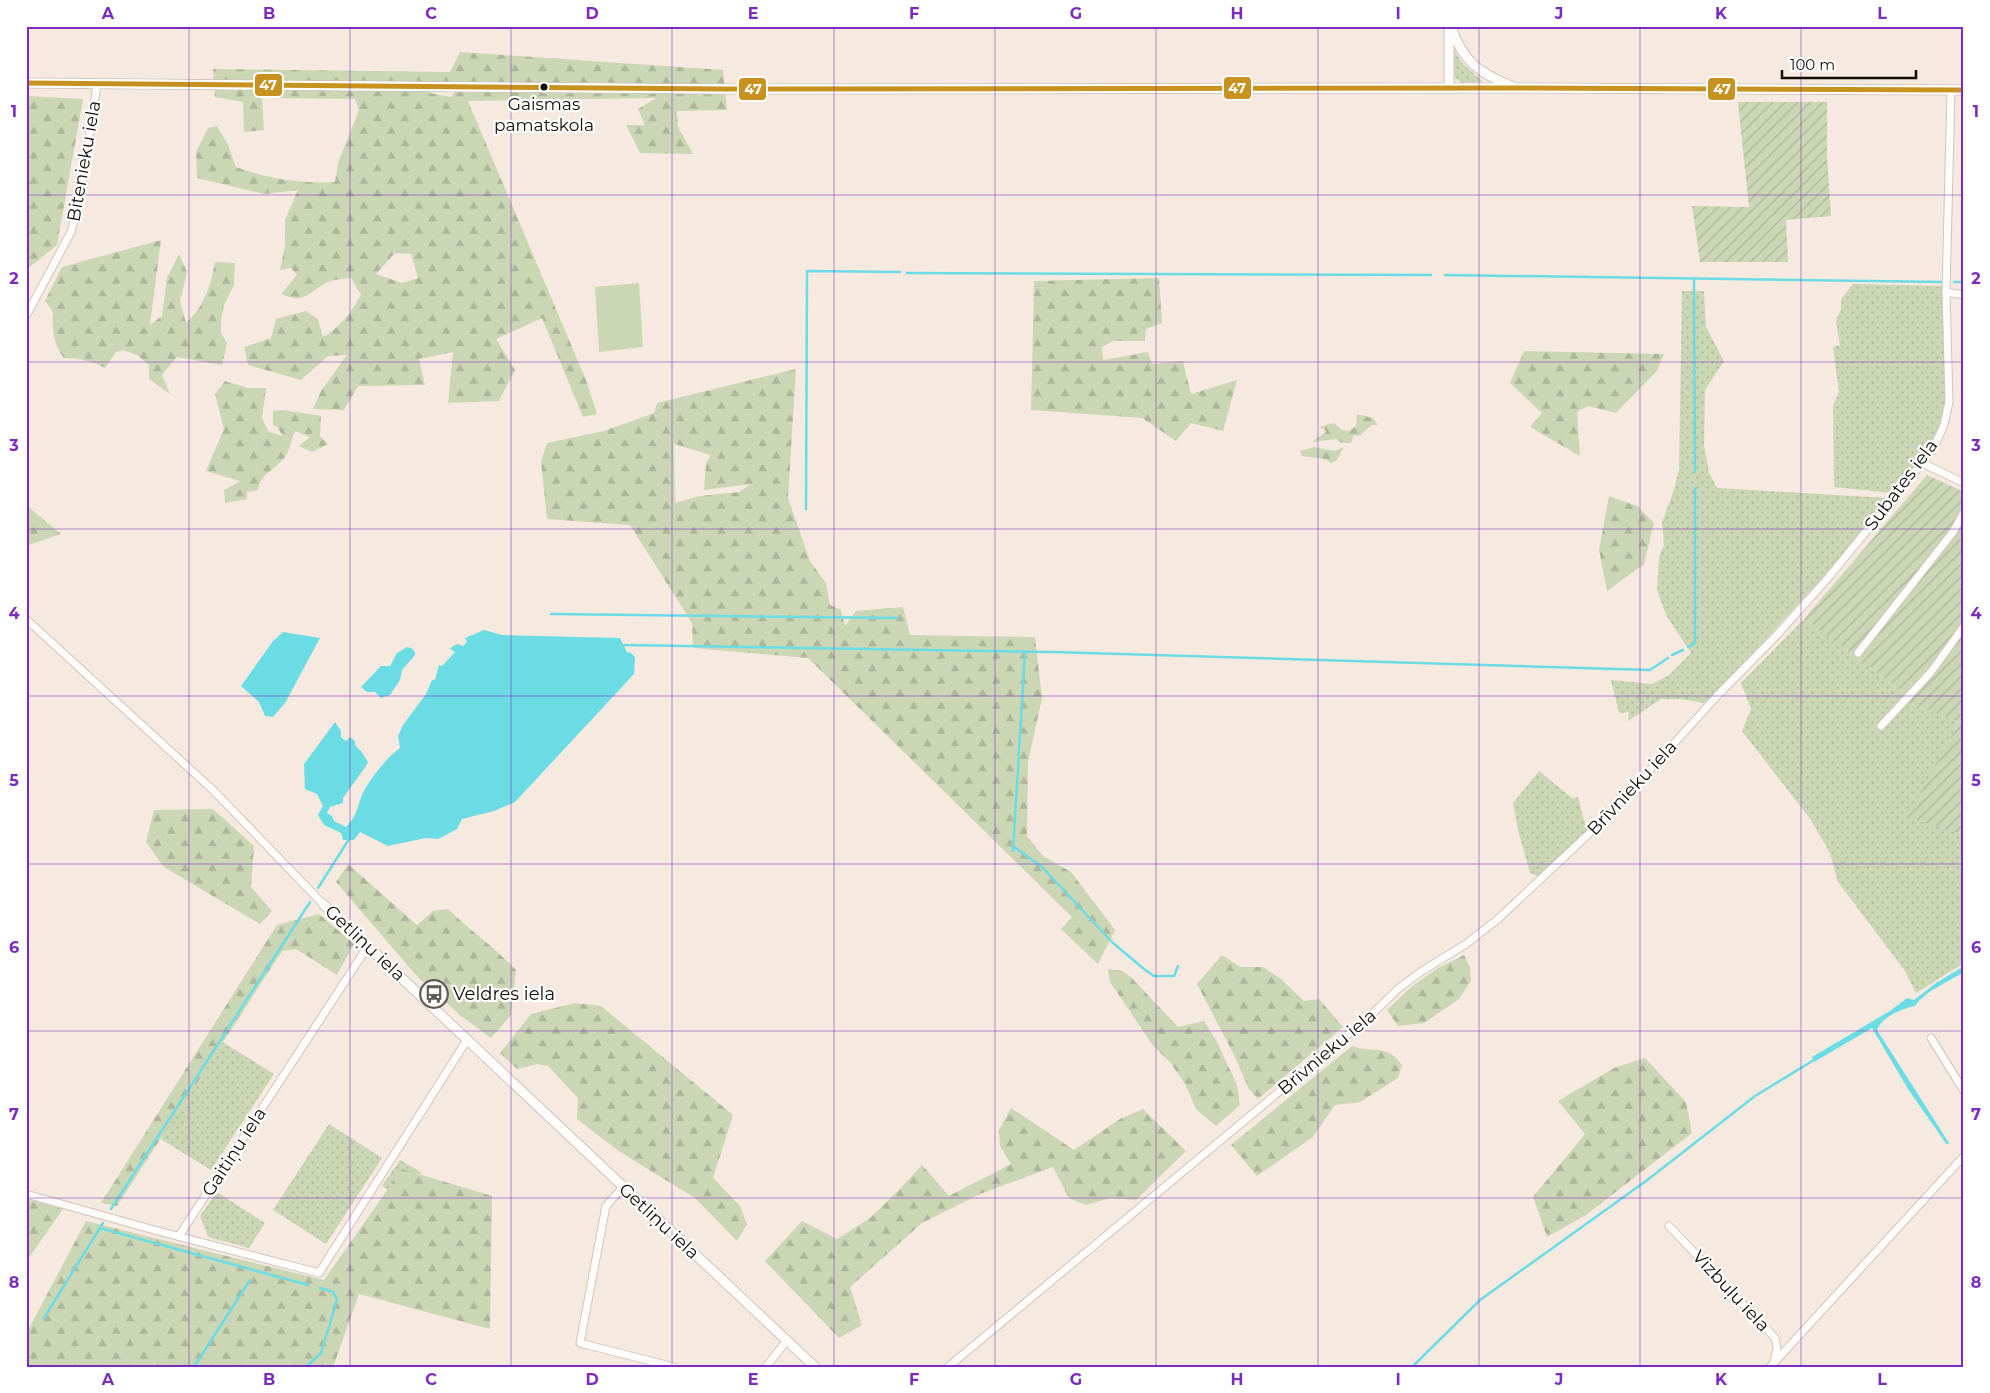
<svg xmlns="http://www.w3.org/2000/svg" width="1990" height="1393" font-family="Montserrat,sans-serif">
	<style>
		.grass { fill: url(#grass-dots) }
		.forest { fill: url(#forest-firs); fill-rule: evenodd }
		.garden { fill: url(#garden-furrows) }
		.pitch { fill: #cbd6b5 }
		.water { fill: #6cdce4 }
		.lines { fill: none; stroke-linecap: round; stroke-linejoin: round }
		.stream { stroke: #6cdce4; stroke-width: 2.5 }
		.minor-casing { stroke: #cec5bd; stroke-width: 9 }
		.tertiary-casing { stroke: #cec5bd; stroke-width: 11 }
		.minor { stroke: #fefcfa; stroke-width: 7 }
		.tertiary { stroke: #fefcfa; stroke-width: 9 }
		.bus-1-casing { stroke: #fff; stroke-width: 9 }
		.bus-1 { stroke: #c79220; stroke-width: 5 }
		.grid { fill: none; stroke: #7b2cbf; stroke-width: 1; stroke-opacity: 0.55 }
		.bus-dot { fill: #120b06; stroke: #fff; stroke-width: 2 }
		.labels { text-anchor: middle; stroke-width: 4.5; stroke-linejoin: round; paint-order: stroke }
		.bus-label { font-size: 17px; fill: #120b06; stroke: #fff }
		.street-label { font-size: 18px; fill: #120b06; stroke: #fff }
		.poi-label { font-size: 18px; fill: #120b06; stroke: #fff; text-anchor: start }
		.line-badge { stroke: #fff; stroke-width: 2 }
		.badge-label { font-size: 14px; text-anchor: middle; font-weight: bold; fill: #fff }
		.neatline { fill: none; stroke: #7b2cbf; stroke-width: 2 }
		.grid-label { font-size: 16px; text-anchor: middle; font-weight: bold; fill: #7b2cbf }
	</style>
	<defs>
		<pattern id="grass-dots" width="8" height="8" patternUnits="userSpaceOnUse" patternTransform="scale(1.25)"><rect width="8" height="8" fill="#cbd6b5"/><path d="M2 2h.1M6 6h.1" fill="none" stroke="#adb69a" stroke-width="1.8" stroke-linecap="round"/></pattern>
		<pattern id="forest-firs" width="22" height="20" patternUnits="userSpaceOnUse" patternTransform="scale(1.25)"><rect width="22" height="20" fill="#cbd6b5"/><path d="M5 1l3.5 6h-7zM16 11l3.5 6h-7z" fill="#adb69a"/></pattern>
		<pattern id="garden-furrows" width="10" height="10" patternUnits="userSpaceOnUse" patternTransform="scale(1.25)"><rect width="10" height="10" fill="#cbd6b5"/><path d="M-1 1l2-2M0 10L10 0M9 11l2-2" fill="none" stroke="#adb69a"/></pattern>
	</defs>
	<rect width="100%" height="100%" fill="#f6eae0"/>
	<g class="grass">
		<path d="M 1454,50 L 1462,63 L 1483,82 L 1462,83 L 1455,78 L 1453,51 Z"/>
		<path d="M 1853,284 L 1944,286 L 1947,394 C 1943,435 1918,463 1892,493 L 1834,487 L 1833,406 L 1839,392 L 1833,347 L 1840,345 L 1836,321 L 1841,309 L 1841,299 Z"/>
		<path d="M 1682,291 L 1704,291 L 1706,327 L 1724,361 L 1705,390 L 1704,445 L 1709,472 L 1717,488 L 1887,498 L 1835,564 L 1767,638 L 1704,703 L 1681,699 L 1661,699 L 1628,721 L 1629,712 L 1619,713 L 1611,680 L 1652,684 L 1669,675 L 1691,653 L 1666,615 L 1657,590 L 1659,557 L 1664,545 L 1662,522 L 1674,490 L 1679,469 Z"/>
		<path d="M 1804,619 L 1902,691 L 1898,699 L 1959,722 L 1908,817 L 1964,835 L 1964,963 L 1916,993 L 1905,971 L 1838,882 L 1830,853 L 1811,820 L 1742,731 L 1751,709 L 1741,683 Z"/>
		<path d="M 1539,771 L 1572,798 L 1578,797 L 1587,832 L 1540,877 L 1530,873 L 1519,834 L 1513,803 Z"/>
		<path d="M 221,1041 L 274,1074 L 211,1170 L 159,1138 Z"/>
		<path d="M 329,1124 L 382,1158 L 326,1244 L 273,1210 Z"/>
		<path d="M 400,1160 L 421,1172 L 404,1200 L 382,1186 Z"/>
		<path d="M 217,1192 L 265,1223 L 249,1248 L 208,1237 L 200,1216 Z"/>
	</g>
	<g class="forest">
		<path d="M 460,52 L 723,70 L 727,110 L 677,111 L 678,127 L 693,154 L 640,153 L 626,125 L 645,125 L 638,109 L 656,98 L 468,101 L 586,380 L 597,414 L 583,417 L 542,318 L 496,339 L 515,370 L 499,401 L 448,403 L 453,352 L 419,359 L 425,385 L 358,386 L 344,410 L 313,409 L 321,391 L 347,355 L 328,356 L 301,380 L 248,365 L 244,347 L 271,338 L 276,319 L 306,311 L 318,319 L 323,337 C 340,328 351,312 361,295 L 351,278 C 345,279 337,279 331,281 C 311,288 307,306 281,294 L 297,275 L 291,268 L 280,270 L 285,245 L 285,220 L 298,190 L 264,194 L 197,178 L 196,152 L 208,128 L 217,126 L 228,145 L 236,167 C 267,179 303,184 335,182 L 338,163 L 359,110 L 355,99 L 262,98 L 264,130 L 244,132 L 243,102 L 215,97 L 213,69 L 450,72 ZM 426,82 L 460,84 L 461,84 L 451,97 L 430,93 ZM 395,253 L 411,254 L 418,278 L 402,283 L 376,274 Z"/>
		<path d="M 26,96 L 83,99 L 57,245 L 26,270 Z"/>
		<path d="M 161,240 L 150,325 L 162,316 L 167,278 L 179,254 L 187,272 L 180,301 L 186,323 C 204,307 211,285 215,262 L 235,263 L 234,285 L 224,305 L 221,320 L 221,333 L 227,343 L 222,365 L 177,357 L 162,375 L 170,394 L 149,379 L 149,365 L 137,355 L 123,350 L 116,352 L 105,368 C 91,361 80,358 64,358 C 53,345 52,328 53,312 L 45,301 L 62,267 Z"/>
		<path d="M 1159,278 L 1162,323 L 1146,329 L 1145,341 L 1113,341 L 1102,347 L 1103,360 L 1148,352 L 1152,364 L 1183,361 L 1191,394 L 1237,380 L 1223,431 L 1191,423 L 1176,441 L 1142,418 L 1031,410 L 1034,281 Z"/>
		<path d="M 1524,351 L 1664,354 L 1657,371 L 1616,413 L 1588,406 L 1577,412 L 1580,456 L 1530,427 L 1542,413 L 1510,383 Z"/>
		<path d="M 796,369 L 788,498 L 810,561 L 826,583 L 830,605 L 841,610 L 845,626 L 856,611 L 903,607 L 910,635 L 1035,637 L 1042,698 L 1028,762 L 1027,836 L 1043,856 L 1071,872 L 1115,930 L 1098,964 L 1061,929 L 1072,917 L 808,658 L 693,648 L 692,623 L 630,525 L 547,519 L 541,462 L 547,443 L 604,431 L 654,413 L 657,403 ZM 674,444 L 711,455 L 706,463 L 704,490 L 751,484 L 739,492 L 700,496 L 675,503 Z"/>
		<path d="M 225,381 L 248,388 L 266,388 L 262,418 L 269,432 L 283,436 L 277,427 L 273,425 L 273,411 L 283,410 L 321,416 L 320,436 L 328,444 L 312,452 L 299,446 L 310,437 L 295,431 C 292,438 290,447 287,454 C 279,468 260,473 258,490 L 247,492 L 247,499 L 225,503 L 224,490 L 240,481 L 206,471 L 224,429 L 215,394 Z"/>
		<path d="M 1357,414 L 1373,418 L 1378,425 L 1372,425 L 1359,436 L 1354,435 L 1351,443 L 1342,443 L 1336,439 L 1313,442 L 1315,439 L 1326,432 L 1324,429 L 1318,427 L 1334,423 L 1342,430 L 1349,431 L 1356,426 Z"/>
		<path d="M 1314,447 L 1335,451 L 1344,447 L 1336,461 L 1331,463 L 1325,459 L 1302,456 L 1300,451 Z"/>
		<path d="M 1609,496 L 1637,506 L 1654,523 L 1644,564 L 1607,591 L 1599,550 Z"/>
		<path d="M 26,505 L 61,534 L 26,546 Z"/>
		<path d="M 213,809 L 254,846 L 251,887 L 272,911 L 260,924 L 164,867 L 146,842 L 154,810 Z"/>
		<path d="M 348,864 L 417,925 L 433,911 L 448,909 C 471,931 494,947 516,970 L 511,1015 L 491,1038 L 461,1016 L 415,974 L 336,882 Z"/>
		<path d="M 319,914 L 354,944 L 337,975 L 296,949 L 282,951 L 117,1206 L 101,1203 L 277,925 Z"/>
		<path d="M 1222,955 L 1240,967 L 1263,967 L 1281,979 L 1304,1001 L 1319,999 L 1343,1027 L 1258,1099 L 1249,1089 L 1235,1057 L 1197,984 Z"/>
		<path d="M 1464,955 L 1470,967 L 1471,981 L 1458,1000 L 1424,1023 L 1398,1026 L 1387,1010 L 1411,987 L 1438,968 Z"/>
		<path d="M 1108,969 L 1122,971 L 1131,977 L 1178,1027 L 1204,1021 L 1216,1040 L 1237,1085 L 1240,1105 L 1216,1126 L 1196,1109 L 1185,1084 L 1170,1062 L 1154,1047 L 1110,982 Z"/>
		<path d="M 575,1003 L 601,1006 L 733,1115 L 713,1178 L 740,1206 L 747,1224 L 737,1241 L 695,1198 L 620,1152 L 577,1119 L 578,1098 L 548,1066 L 537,1064 L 517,1069 L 500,1053 L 531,1014 Z"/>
		<path d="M 1352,1046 C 1374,1054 1387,1043 1402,1065 L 1398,1078 L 1360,1102 L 1335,1105 L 1313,1137 L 1257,1176 L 1231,1145 Z"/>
		<path d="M 1645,1058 L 1686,1102 L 1692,1133 L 1586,1215 L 1547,1237 L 1533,1197 L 1585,1134 L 1558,1101 L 1614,1068 Z"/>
		<path d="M 1011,1108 L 1074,1150 L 1120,1119 L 1143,1109 L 1186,1151 L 1136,1200 L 1110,1198 L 1086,1205 L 1069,1198 L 1053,1167 L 980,1194 L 922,1223 L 850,1287 L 862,1325 L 839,1338 L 765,1261 L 802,1221 L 837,1239 L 870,1218 L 899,1190 L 922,1165 L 949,1196 L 1011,1164 L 1000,1146 L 999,1130 Z"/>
		<path d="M 402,1169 L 492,1196 L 490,1329 L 359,1294 L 333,1367 L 26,1367 L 26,1334 L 86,1221 L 324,1280 Z"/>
		<path d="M 26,1199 L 63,1209 L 26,1262 Z"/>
	</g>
	<g class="garden">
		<path d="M 1738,102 L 1827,102 L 1827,157 L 1831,216 L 1786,220 L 1788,262 L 1700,262 L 1692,206 L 1749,207 Z"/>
		<path d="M 1927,475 L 1964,492 L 1964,835 L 1907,817 L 1959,722 L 1898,699 L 1902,691 L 1804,619 Z"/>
	</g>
	<path class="pitch" d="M 639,283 L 643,347 L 599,352 L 595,287 Z"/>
	<g class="water">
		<path d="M 484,630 L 502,635 L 620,638 L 627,652 L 631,653 L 635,657 L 634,674 L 515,802 L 494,811 L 462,819 L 457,829 L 438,839 L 426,838 L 388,846 L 360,832 L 354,840 L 343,840 L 341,833 L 324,825 L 318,815 L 323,806 L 317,794 L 305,789 L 304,764 L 335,722 L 341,731 L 341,737 L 346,741 L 350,737 L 355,741 L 355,745 L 361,751 L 368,762 L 366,766 L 343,798 L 343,803 L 330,807 L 327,813 L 332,816 L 334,821 L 346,827 C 358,814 356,810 362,795 C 369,780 386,758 400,748 L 398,736 L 403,725 L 426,694 L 432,680 L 435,680 L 439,665 L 442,666 L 455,652 L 450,649 L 453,646 L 458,644 L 463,646 L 467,642 L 465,638 Z"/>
		<path d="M 283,632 L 320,638 L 285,703 L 273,717 L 265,716 L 259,702 L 241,686 L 273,641 Z"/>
		<path d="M 407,647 L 411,648 L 415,652 L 415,655 L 402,670 L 400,680 L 390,695 L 381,698 L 375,692 L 367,692 L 361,687 L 381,666 L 390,666 L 397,653 Z"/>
		<path d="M 1964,966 L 1964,972 C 1948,982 1925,991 1915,1006 C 1901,1009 1882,1017 1877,1030 L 1949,1143 L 1947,1145 L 1908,1089 L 1872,1028 L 1814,1062 L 1812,1057 L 1890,1011 L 1907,998 L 1914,1000 L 1936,983 Z"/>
	</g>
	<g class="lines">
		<g class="stream">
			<path d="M 907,273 L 1431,275"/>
			<path d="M 1445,275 L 1942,282"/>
			<path d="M 1694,278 L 1695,472"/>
			<path d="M 1954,282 L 1964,282"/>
			<path d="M 806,509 L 807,271 L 900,272"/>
			<path d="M 551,614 L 897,618"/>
			<path d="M 623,645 L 1054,652 L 1650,670 L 1668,658"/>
			<path d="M 1688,647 L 1695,643 L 1695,488"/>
			<path d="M 1672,655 L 1683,650"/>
			<path d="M 1013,846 L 1042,867 L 1113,943 L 1144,969 L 1154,976 L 1174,976 L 1178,966"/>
			<path d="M 1013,851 L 1025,652"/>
			<path d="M 318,888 L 349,839"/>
			<path d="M 111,1209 L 310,902"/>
			<path d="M 100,1228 L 308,1285"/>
			<path d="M 44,1318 L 103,1223"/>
			<path d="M 194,1367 L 250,1280"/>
			<path d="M 306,1367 L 321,1353 L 337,1300 L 333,1292 L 320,1288"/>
			<path d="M 1412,1367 L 1480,1300 L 1646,1181 L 1755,1096 L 1814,1060"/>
		</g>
		<defs>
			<g id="minor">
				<path d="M 1946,292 L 1964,295"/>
				<path d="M 26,316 L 71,232 L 80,199 L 97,85"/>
				<path d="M 1922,463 L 1964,483"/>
				<path d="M 26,619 L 214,791 L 323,904"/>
				<path d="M 1858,653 L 1953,532 L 1964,512"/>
				<path d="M 1881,726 L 1931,672 L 1964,626"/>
				<path d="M 1931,1038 L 1964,1091"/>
				<path d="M 623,1187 L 606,1206 L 580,1343 L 674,1367"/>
				<path d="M 26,1194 L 154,1230 L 319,1273 L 467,1040"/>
				<path d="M 1669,1226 L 1775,1338 L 1777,1348 L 1774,1362"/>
				<path d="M 179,1236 L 368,946"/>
				<path d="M 766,1367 L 787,1340"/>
				<path d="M 948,1367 L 1369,1017 L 1399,988 L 1422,971 L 1466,944 L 1498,919 L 1611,813 L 1717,696 L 1775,637 L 1828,578 L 1922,463 L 1935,445 L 1944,425 L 1949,402 L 1946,292 L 1951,90"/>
				<path d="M 1770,1367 L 1964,1156"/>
			</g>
			<g id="tertiary">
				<path d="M 1451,26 C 1462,61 1479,73 1511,86"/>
				<path d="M 1449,29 L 1449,88"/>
				<path d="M 26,83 L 725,89 L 1516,88 L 1964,90"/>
				<path d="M 323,904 L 815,1367"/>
			</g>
		</defs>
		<use href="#minor" class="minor-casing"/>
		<use href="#tertiary" class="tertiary-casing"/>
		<use href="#minor" class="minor"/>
		<use href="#tertiary" class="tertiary"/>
		<defs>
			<path id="bus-1" d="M 26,83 L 725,89 L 1516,88 L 1964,90"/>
		</defs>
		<use href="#bus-1" class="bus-1-casing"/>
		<use href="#bus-1" class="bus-1"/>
	</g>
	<path class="grid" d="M 189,26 L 189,1367M 350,26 L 350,1367M 511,26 L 511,1367M 672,26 L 672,1367M 834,26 L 834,1367M 995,26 L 995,1367M 1156,26 L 1156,1367M 1318,26 L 1318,1367M 1479,26 L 1479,1367M 1640,26 L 1640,1367M 1801,26 L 1801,1367M 26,195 L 1964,195M 26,362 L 1964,362M 26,529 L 1964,529M 26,696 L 1964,696M 26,864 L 1964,864M 26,1031 L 1964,1031M 26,1198 L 1964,1198"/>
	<defs>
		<symbol id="bus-ring" viewBox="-11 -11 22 22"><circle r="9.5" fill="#fff" stroke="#625952" stroke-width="1.5"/><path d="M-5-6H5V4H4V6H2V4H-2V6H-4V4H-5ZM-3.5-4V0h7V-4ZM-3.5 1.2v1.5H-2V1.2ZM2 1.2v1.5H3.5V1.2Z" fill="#625952"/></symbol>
	</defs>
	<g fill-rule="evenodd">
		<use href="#bus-ring" x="418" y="978" width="32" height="32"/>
	</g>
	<circle class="bus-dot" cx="544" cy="87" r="4.5"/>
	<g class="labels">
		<g class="bus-label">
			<text x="544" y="110">Gaismas<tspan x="544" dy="21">pamatskola</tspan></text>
		</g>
		<g class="street-label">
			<text transform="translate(84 161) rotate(-80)" y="6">Bitenieku iela</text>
			<text transform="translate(1901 485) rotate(-53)" y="6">Subates iela</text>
			<text transform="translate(1632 788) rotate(-47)" y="6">Brīvnieku iela</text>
			<text transform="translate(365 943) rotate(43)" y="6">Getliņu iela</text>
			<text transform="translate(1327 1052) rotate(-40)" y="6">Brīvnieku iela</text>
			<text transform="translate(234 1152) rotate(-57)" y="6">Gaitiņu iela</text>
			<text transform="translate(659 1221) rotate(43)" y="6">Getliņu iela</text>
			<text transform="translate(1731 1291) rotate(47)" y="6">Vizbuļu iela</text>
		</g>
		<g class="poi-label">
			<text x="453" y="1000">Veldres iela</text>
		</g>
	</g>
	<g class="line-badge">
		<rect x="254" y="73" width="29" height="24" rx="5" fill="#c79220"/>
		<rect x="1223" y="76" width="29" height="24" rx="5" fill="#c79220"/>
		<rect x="1707" y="77" width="29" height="24" rx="5" fill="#c79220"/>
		<rect x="738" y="77" width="29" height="24" rx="5" fill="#c79220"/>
	</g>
	<g class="badge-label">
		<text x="268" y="90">47</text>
		<text x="1237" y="93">47</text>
		<text x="1722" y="94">47</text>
		<text x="753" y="94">47</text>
	</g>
	<rect width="1990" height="1393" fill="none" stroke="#ffffff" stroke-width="55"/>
	<path d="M1782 70v8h134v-8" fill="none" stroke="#120b06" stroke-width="2.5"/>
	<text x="1790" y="70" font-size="15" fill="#120b06" stroke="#ffffff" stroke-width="4" paint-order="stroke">100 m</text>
	<rect x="28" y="28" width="1934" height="1338" class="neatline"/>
	<g class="grid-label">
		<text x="108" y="19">A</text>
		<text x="269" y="19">B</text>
		<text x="431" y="19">C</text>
		<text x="592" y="19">D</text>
		<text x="753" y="19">E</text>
		<text x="914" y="19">F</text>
		<text x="1076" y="19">G</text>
		<text x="1237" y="19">H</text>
		<text x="1398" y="19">I</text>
		<text x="1559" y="19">J</text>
		<text x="1721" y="19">K</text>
		<text x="1882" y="19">L</text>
		<text x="14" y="117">1</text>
		<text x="1976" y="117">1</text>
		<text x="14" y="284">2</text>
		<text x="1976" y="284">2</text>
		<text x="14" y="451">3</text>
		<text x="1976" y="451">3</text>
		<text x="14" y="619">4</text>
		<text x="1976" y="619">4</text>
		<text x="14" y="786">5</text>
		<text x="1976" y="786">5</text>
		<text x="14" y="953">6</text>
		<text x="1976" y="953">6</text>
		<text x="14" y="1120">7</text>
		<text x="1976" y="1120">7</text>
		<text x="14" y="1288">8</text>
		<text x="1976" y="1288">8</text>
		<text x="108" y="1385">A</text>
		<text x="269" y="1385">B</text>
		<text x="431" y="1385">C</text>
		<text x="592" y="1385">D</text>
		<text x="753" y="1385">E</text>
		<text x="914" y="1385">F</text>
		<text x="1076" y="1385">G</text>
		<text x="1237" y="1385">H</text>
		<text x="1398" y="1385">I</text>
		<text x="1559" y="1385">J</text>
		<text x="1721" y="1385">K</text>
		<text x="1882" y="1385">L</text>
	</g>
</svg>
